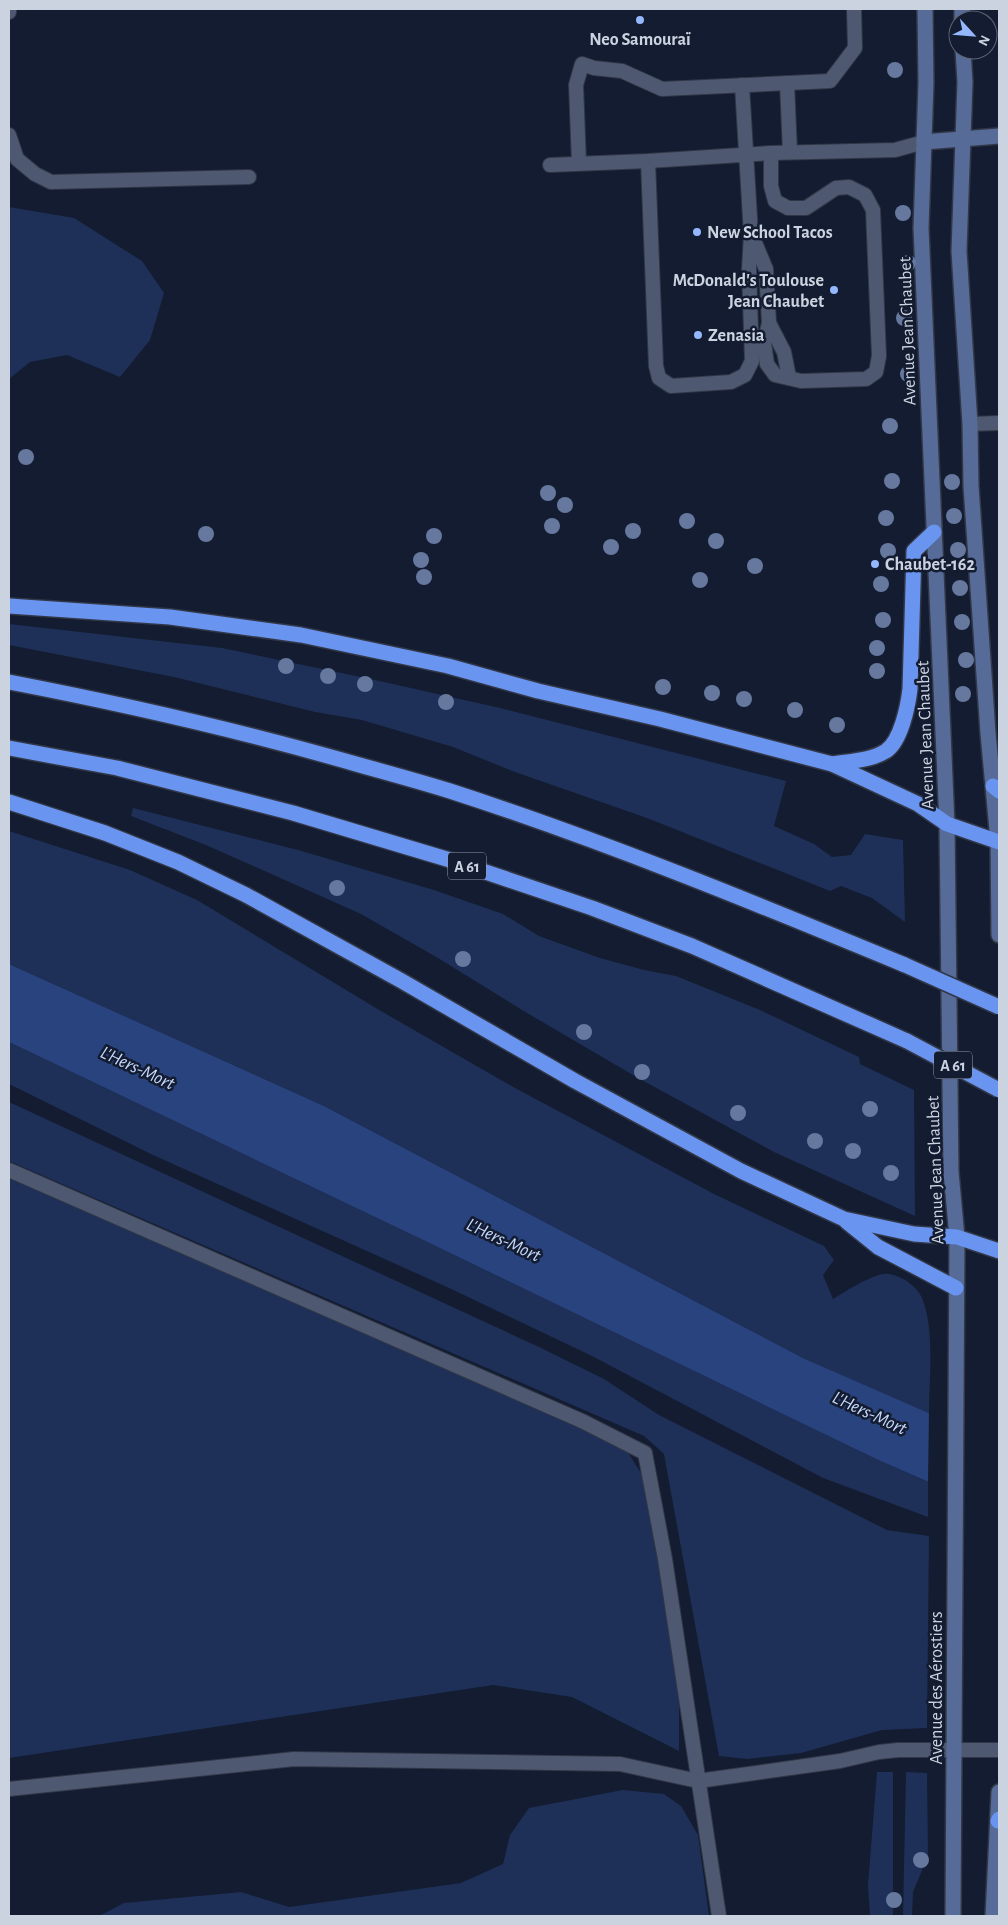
<svg xmlns="http://www.w3.org/2000/svg" width="1008" height="1925" font-family="'Alegreya Sans',sans-serif">
	<style>
		.green { fill: #1e3058 }
		.water { fill: #29437e }
		.pier { fill: #131c30 }
		.lines { fill: none; stroke-linecap: round; stroke-linejoin: round }
		.lane-casing { stroke: #323747; stroke-width: 16 }
		.secondary-casing { stroke: #323747; stroke-width: 18 }
		.highway-casing { stroke: #323747; stroke-width: 18 }
		.lane { stroke: #4e5971; stroke-width: 14 }
		.secondary { stroke: #566b97; stroke-width: 15 }
		.highway { stroke: #6994f0; stroke-width: 15 }
		.highway-bridge-casing { stroke: #323747; stroke-width: 18; stroke-linecap: butt }
		.highway-bridge { stroke: #6994f0; stroke-width: 15 }
		.tree { fill: #66789e }
		.poi-dot { fill: #94b7fd; stroke: #131c30; stroke-width: 2 }
		.labels { text-anchor: middle; stroke-width: 5; stroke-linejoin: round; paint-order: stroke }
		.shield { fill: #131c30; stroke: #949cab; stroke-width: 1 }
		.shield-label { font-size: 16px; font-weight: bold; fill: #ccd3e0 }
		.poi-label { font-size: 18px; font-weight: bold; fill: #ccd3e0; stroke: #131c30; text-anchor: start }
		.street-label { font-size: 18px; fill: #ccd3e0; stroke: #131c30 }
		.water-label { font-size: 19px; font-style: italic; fill: #c6d8fc; stroke: #131c30 }
	</style>
	<rect width="100%" height="100%" fill="#131c30"/>
	<g class="green">
		<path d="M 9,207 L 74,218 L 142,261 L 164,293 L 150,340 L 120,377 L 67,355 L 30,362 L 9,379 Z"/>
		<path d="M 9,624 L 222,648 L 375,680 L 500,708 L 786,781 L 774,826 L 814,844 L 832,857 L 851,855 L 865,834 L 903,840 L 905,922 L 872,898 L 841,886 L 830,891 L 647,818 L 515,772 L 453,747 L 362,720 L 315,712 L 174,677 L 9,645 Z"/>
		<path d="M 133,808 L 298,850 L 434,890 L 503,914 L 539,936 L 600,958 L 644,970 L 676,976 L 760,1010 L 859,1057 L 860,1064 L 914,1090 L 915,1216 L 774,1152 L 638,1078 L 522,1010 L 438,958 L 361,914 L 206,845 L 131,816 Z"/>
		<path d="M 9,831 L 130,870 L 197,900 L 381,1011 L 515,1088 L 714,1194 L 824,1246 L 834,1260 L 823,1275 L 833,1299 C 845,1292 875,1272 889,1274 C 902,1276 917,1286 922,1298 C 935,1329 929,1380 929,1414 L 803,1358 L 324,1106 L 9,964 Z"/>
		<path d="M 9,1042 L 421,1239 L 876,1459 L 928,1482 L 928,1517 L 823,1478 L 592,1356 L 447,1287 L 153,1155 L 9,1084 Z"/>
		<path d="M 9,1102 L 539,1347 L 604,1379 L 659,1415 L 887,1530 L 929,1536 L 927,1728 L 882,1730 L 801,1753 L 747,1759 L 719,1756 L 664,1454 L 644,1436 L 9,1161 Z"/>
		<path d="M 9,1175 L 622,1443 L 651,1489 L 679,1700 L 679,1751 L 572,1697 L 493,1685 L 9,1758 Z"/>
		<path d="M 877,1772 L 893,1772 L 893,1916 L 870,1916 L 868,1885 Z"/>
		<path d="M 906,1772 L 927,1773 L 928,1856 L 913,1892 L 912,1916 L 903,1916 Z"/>
		<path d="M 623,1790 L 664,1794 L 681,1806 L 698,1835 L 709,1916 L 101,1916 L 101,1915 L 124,1903 L 241,1892 L 289,1907 L 461,1883 L 503,1864 L 510,1835 L 529,1808 Z"/>
	</g>
	<path class="water" d="M 9,964 L 324,1106 L 803,1358 L 999,1444 L 999,1513 L 876,1459 L 421,1239 L 9,1042 Z"/>
	<path class="pier" d="M 929,1411 L 999,1442 L 999,1516 L 928,1485 Z"/>
	<g class="lines">
		<defs>
			<g id="lane">
				<path d="M 9,12 L 9,9"/>
				<path d="M 787,83 L 790,152"/>
				<path d="M 9,135 L 17,159 L 35,174 L 51,182 L 249,177"/>
				<path d="M 648,161 L 656,366 L 659,378 L 671,386 L 731,382 L 745,375 L 752,361 L 749,269 L 751,235 L 742,85"/>
				<path d="M 579,163 L 576,85 L 582,64 L 594,68 L 622,71 L 662,89 L 830,81 L 855,48 L 854,9"/>
				<path d="M 550,165 L 648,161 L 771,153 L 895,150 L 924,142"/>
				<path d="M 753,238 L 766,269 L 769,323 L 764,343 L 767,364 L 775,375 L 801,381 L 866,379 L 876,372 L 879,356 L 873,210 L 865,195 L 849,187 L 836,188 L 806,208 L 788,208 L 775,201 L 771,186 L 771,153"/>
				<path d="M 769,323 L 784,352 L 789,377"/>
				<path d="M 970,424 L 999,423"/>
				<path d="M 9,1170 L 582,1421 L 645,1453 L 665,1559 L 719,1916"/>
				<path d="M 9,1789 L 294,1759 L 620,1764 L 698,1781 L 840,1761 L 879,1752 L 898,1750 L 999,1750"/>
			</g>
			<g id="secondary">
				<path d="M 925,9 L 926,83 L 921,228 L 947,824 L 951,1172 L 957,1237 L 953,1916"/>
				<path d="M 962,9 L 962,20"/>
				<path d="M 963,50 L 965,82 L 959,251 L 970,424 L 971,486 L 988,733 L 998,841 L 999,935"/>
				<path d="M 924,142 L 999,136"/>
				<path d="M 993,1916 L 999,1792"/>
			</g>
			<g id="highway">
				<path d="M 9,606 L 170,617 L 301,635 L 448,666 L 538,691 L 660,719 L 832,764 L 918,804 L 947,824 L 999,842"/>
				<path d="M 9,682 C 128,705 246,732 363,766 C 392,774 421,782 450,791 C 604,841 755,903 905,965"/>
				<path d="M 9,748 L 117,768 L 293,813 L 450,860 L 592,908 L 692,946 L 907,1041"/>
				<path d="M 832,764 C 850,761 870,761 886,751 C 901,741 908,706 910,689 L 914,551 L 934,532"/>
				<path d="M 993,786 L 999,791"/>
				<path d="M 9,802 L 105,833 L 178,862 L 246,895 L 400,980 L 575,1081 L 741,1171 L 844,1219 L 914,1234 L 957,1237 L 999,1251"/>
				<path d="M 847,1222 L 878,1247 L 956,1288"/>
				<path d="M 998,1821 L 999,1819"/>
			</g>
		</defs>
		<use href="#lane" class="lane-casing"/>
		<use href="#secondary" class="secondary-casing"/>
		<use href="#highway" class="highway-casing"/>
		<use href="#lane" class="lane"/>
		<use href="#secondary" class="secondary"/>
		<use href="#highway" class="highway"/>
		<defs>
			<g id="highway-bridge">
				<path d="M 905,965 L 999,1007"/>
				<path d="M 907,1041 L 999,1090"/>
			</g>
		</defs>
		<use href="#highway-bridge" class="highway-bridge-casing"/>
		<use href="#highway-bridge" class="highway-bridge"/>
	</g>
	<g class="tree">
		<circle cx="895" cy="70" r="8"/>
		<circle cx="903" cy="213" r="8"/>
		<circle cx="908" cy="263" r="8"/>
		<circle cx="904" cy="318" r="8"/>
		<circle cx="908" cy="374" r="8"/>
		<circle cx="890" cy="426" r="8"/>
		<circle cx="26" cy="457" r="8"/>
		<circle cx="892" cy="481" r="8"/>
		<circle cx="952" cy="482" r="8"/>
		<circle cx="548" cy="493" r="8"/>
		<circle cx="565" cy="505" r="8"/>
		<circle cx="954" cy="516" r="8"/>
		<circle cx="886" cy="518" r="8"/>
		<circle cx="687" cy="521" r="8"/>
		<circle cx="552" cy="526" r="8"/>
		<circle cx="633" cy="531" r="8"/>
		<circle cx="206" cy="534" r="8"/>
		<circle cx="434" cy="536" r="8"/>
		<circle cx="716" cy="541" r="8"/>
		<circle cx="611" cy="547" r="8"/>
		<circle cx="958" cy="550" r="8"/>
		<circle cx="888" cy="551" r="8"/>
		<circle cx="421" cy="560" r="8"/>
		<circle cx="755" cy="566" r="8"/>
		<circle cx="424" cy="577" r="8"/>
		<circle cx="700" cy="580" r="8"/>
		<circle cx="881" cy="584" r="8"/>
		<circle cx="960" cy="588" r="8"/>
		<circle cx="883" cy="620" r="8"/>
		<circle cx="962" cy="622" r="8"/>
		<circle cx="877" cy="648" r="8"/>
		<circle cx="966" cy="660" r="8"/>
		<circle cx="286" cy="666" r="8"/>
		<circle cx="877" cy="671" r="8"/>
		<circle cx="328" cy="676" r="8"/>
		<circle cx="365" cy="684" r="8"/>
		<circle cx="663" cy="687" r="8"/>
		<circle cx="712" cy="693" r="8"/>
		<circle cx="963" cy="694" r="8"/>
		<circle cx="744" cy="699" r="8"/>
		<circle cx="446" cy="702" r="8"/>
		<circle cx="795" cy="710" r="8"/>
		<circle cx="837" cy="725" r="8"/>
		<circle cx="337" cy="888" r="8"/>
		<circle cx="463" cy="959" r="8"/>
		<circle cx="584" cy="1032" r="8"/>
		<circle cx="642" cy="1072" r="8"/>
		<circle cx="870" cy="1109" r="8"/>
		<circle cx="738" cy="1113" r="8"/>
		<circle cx="815" cy="1141" r="8"/>
		<circle cx="853" cy="1151" r="8"/>
		<circle cx="891" cy="1173" r="8"/>
		<circle cx="921" cy="1860" r="8"/>
		<circle cx="894" cy="1900" r="8"/>
	</g>
	<g class="poi-dot">
		<circle cx="640" cy="20" r="5"/>
		<circle cx="697" cy="232" r="5"/>
		<circle cx="834" cy="290" r="5"/>
		<circle cx="698" cy="335" r="5"/>
		<circle cx="875" cy="564" r="5"/>
	</g>
	<g class="labels">
		<g class="shield">
			<rect x="448" y="852.5" width="38" height="27" rx="4"/>
			<rect x="934" y="1051.5" width="38" height="27" rx="4"/>
		</g>
		<g class="shield-label">
			<text x="467" y="872">A 61</text>
			<text x="953" y="1071">A 61</text>
		</g>
		<g class="poi-label">
			<text x="640" y="45" text-anchor="middle">Neo Samouraï</text>
			<text x="707" y="238">New School Tacos</text>
			<text x="824" y="286" text-anchor="end">McDonald's Toulouse<tspan x="824" dy="21">Jean Chaubet</tspan></text>
			<text x="708" y="341">Zenasia</text>
			<text x="885" y="570">Chaubet-162</text>
		</g>
		<g class="street-label">
			<text transform="translate(907 331) rotate(-92)" y="6">Avenue Jean Chaubet</text>
			<text transform="translate(925 735) rotate(-92)" y="6">Avenue Jean Chaubet</text>
			<text transform="translate(935 1170) rotate(-92)" y="6">Avenue Jean Chaubet</text>
			<text transform="translate(936 1688) rotate(-90)" y="6">Avenue des Aérostiers</text>
		</g>
		<g class="water-label">
			<text transform="translate(138 1067) rotate(25)" y="7">L'Hers-Mort</text>
			<text transform="translate(504 1239) rotate(25)" y="7">L'Hers-Mort</text>
			<text transform="translate(870 1412) rotate(25)" y="7">L'Hers-Mort</text>
		</g>
	</g>
	<rect width="1008" height="1925" fill="none" stroke="#ccd3e0" stroke-width="20"/>
	<g transform="translate(973 35) rotate(116)"><circle r="24" fill="#131c30" stroke="#5d6576"/>
	<path d="M0-4L9 19L0 12L-9 19Z" fill="#94b7fd"/>
	<text y="-8" font-size="14" font-weight="bold" text-anchor="middle" fill="#ccd3e0">N</text>
	</g>
</svg>
